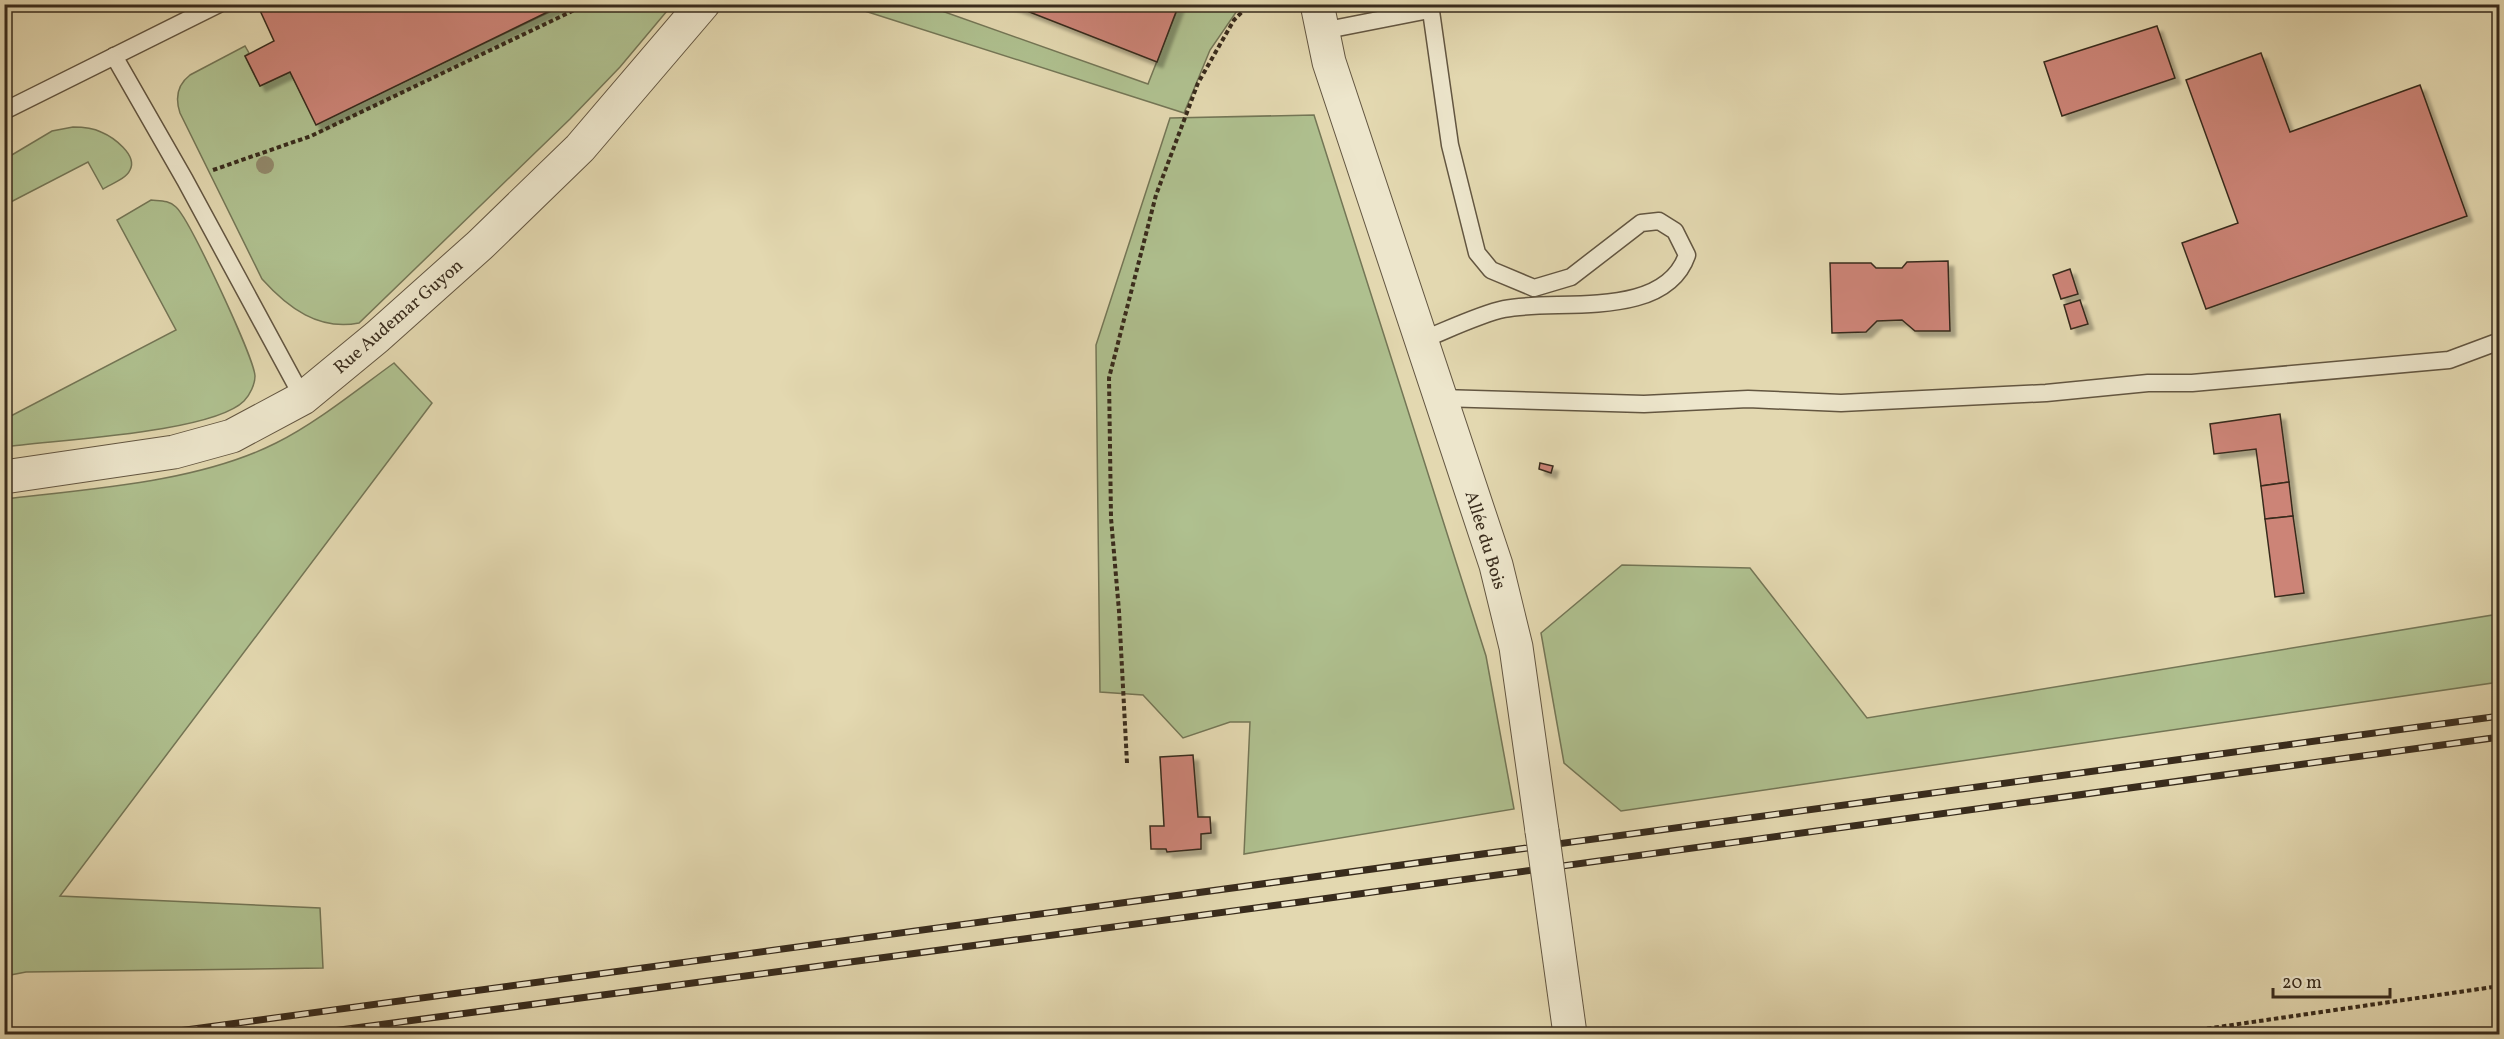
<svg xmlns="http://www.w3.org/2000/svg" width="2504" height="1039" font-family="Vollkorn,serif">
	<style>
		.green { fill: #afc08f; stroke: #747656; stroke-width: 1.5 }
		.building { fill: #cc8477; stroke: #382b1c; stroke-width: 1.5; filter: url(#shadow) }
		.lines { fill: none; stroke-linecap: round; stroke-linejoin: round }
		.service-casing { stroke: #635641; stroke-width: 19 }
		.minor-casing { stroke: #635641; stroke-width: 35 }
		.tertiary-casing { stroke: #635641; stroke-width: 35 }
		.path { stroke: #382b1c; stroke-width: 4; stroke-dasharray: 4.5 3; stroke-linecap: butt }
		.service { stroke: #ede6cc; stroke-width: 16 }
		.minor { stroke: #ede6cc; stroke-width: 33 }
		.tertiary { stroke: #ede6cc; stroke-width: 33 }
		.rail-casing { stroke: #382b1c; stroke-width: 7 }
		.rail { stroke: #ede6cc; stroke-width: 4.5; stroke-dasharray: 14; stroke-linecap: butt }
		.tertiary-bridge-casing { stroke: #635641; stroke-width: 35; stroke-linecap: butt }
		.tertiary-bridge { stroke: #ede6cc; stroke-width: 33 }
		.tree { fill: #92896b }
		.labels { text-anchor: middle; stroke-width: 4.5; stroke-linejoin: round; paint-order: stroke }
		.street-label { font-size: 18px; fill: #382b1c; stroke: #ede6cc }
	</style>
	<defs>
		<filter id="shadow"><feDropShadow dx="5.5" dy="5.5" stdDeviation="1.5" flood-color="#0004"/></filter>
	</defs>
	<rect width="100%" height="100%" fill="#e3d8b0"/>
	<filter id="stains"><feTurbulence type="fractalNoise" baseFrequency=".00333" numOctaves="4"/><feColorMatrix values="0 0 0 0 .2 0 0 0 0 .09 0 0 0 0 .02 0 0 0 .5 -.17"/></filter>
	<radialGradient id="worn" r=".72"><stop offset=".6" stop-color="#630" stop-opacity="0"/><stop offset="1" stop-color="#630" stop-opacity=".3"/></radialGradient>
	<g class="green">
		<path d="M 564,5 L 672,5 L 620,67 L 570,119 L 359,323 C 319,331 288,308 262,279 L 180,113 C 175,98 177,85 190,75 L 245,46 L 249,53 L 245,56 L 260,86 L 290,72 L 316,124 Z"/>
		<path d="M 846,5 L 925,5 L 1148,84 L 1179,5 L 1241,5 L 1210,50 L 1184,113 Z"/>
		<path d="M 1314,115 L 1486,656 L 1514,809 L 1244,854 L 1250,722 L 1230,722 L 1183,738 L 1143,695 L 1100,692 L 1096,345 L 1170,118 Z"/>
		<path d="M 73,127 C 82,127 93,128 101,132 C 113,137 138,155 130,170 C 126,179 111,184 103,189 L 88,162 L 5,205 L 5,159 L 52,131 Z"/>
		<path d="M 151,200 C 160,201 169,200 176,207 C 190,220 254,358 255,376 C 255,384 250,395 244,401 C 212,433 54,440 5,447 L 5,419 L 176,330 L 117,220 Z"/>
		<path d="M 394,363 L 432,403 L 60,896 L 320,908 L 323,968 L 26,972 L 5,976 L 5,499 C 91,489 199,482 276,443 C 315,424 358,389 394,363 Z"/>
		<path d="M 1622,565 L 1750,568 L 1867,718 L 2499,614 L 2499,682 L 1621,811 L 1564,763 L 1541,633 Z"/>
	</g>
	<g class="building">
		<path d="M 257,4 L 564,4 L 316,125 L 290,72 L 260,86 L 245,56 L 274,41 Z"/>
		<path d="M 1009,4 L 1179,4 L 1157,62 Z"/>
		<path d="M 2157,26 L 2175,78 L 2062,116 L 2044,62 Z"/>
		<path d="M 2261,53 L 2290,132 L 2420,85 L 2467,216 L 2206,309 L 2182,243 L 2238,223 L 2186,80 Z"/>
		<path d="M 1948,261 L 1950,331 L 1915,331 L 1902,320 L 1877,321 L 1866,332 L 1832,333 L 1830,263 L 1871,263 L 1876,268 L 1902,268 L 1907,262 Z"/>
		<path d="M 2070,269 L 2078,294 L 2061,299 L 2053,275 Z"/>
		<path d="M 2080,300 L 2088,324 L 2071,329 L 2064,305 Z"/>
		<path d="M 2280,414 L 2289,482 L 2261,486 L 2256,449 L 2214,454 L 2210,424 Z"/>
		<path d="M 1540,463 L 1553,466 L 1551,473 L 1539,469 Z"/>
		<path d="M 2289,482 L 2293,516 L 2265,519 L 2261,486 Z"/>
		<path d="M 2293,516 L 2304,593 L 2275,597 L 2265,519 Z"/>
		<path d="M 1193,755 L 1198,817 L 1210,817 L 1211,833 L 1201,834 L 1201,849 L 1167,852 L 1166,849 L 1151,849 L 1150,826 L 1164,826 L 1160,757 Z"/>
	</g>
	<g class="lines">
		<defs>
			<g id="service">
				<path d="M 1322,31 L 1429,10"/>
				<path d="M 114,56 L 185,180 L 303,398"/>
				<path d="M 4,111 L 219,4"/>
				<path d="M 1422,340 C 1445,331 1480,314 1504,309 C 1557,298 1664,321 1687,255 L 1675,231 L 1659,221 L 1641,223 L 1571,277 L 1534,288 L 1491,270 L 1477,253 L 1450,145 L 1430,4"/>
				<path d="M 1440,398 L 1644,404 L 1748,399 L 1841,403 L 2046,393 L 2148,383 L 2192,383 L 2449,360 L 2500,341"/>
			</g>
			<path id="minor" d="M 4,477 L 174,452 L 232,436 L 303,398 L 377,337 L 480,245 L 580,148 L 703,4"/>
			<path id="tertiary" d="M 1317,4 L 1329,62 L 1496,565 L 1516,647 L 1542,831"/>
		</defs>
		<use href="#service" class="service-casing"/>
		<use href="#minor" class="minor-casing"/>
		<use href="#tertiary" class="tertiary-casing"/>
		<g class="path">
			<path d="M 213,170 L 311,136 L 587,4"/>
			<path d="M 1127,763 L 1119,611 L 1111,518 L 1109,378 L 1156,195 L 1198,83 L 1234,20 L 1250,4"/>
			<path d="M 2170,1034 L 2500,986"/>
		</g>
		<use href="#service" class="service"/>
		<use href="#minor" class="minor"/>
		<use href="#tertiary" class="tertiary"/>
		<defs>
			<g id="rail">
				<path d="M 156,1034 L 2500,716"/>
				<path d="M 310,1034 L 1293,903 L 2500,737"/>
			</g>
		</defs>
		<use href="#rail" class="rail-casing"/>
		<use href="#rail" class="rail"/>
		<defs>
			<path id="tertiary-bridge" d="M 1542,831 L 1570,1034"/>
		</defs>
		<use href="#tertiary-bridge" class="tertiary-bridge-casing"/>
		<use href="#tertiary-bridge" class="tertiary-bridge"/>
	</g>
	<circle class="tree" cx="265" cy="165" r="9"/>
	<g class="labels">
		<g class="street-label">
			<text transform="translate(398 316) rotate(-41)" y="6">Rue Audemar Guyon</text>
			<text transform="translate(1486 540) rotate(73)" y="6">Allée du Bois</text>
		</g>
	</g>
	<rect width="2504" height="1039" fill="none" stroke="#e3d8b0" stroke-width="24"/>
	<rect x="6" y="6" width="2492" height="1027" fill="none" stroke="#382b1c" stroke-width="3"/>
	<rect x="12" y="12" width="2480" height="1015" fill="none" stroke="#382b1c" stroke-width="1.5"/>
	<path d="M2273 988v9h117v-9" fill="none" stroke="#382b1c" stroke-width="3"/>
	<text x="2282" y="988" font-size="18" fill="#382b1c" stroke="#ede6cc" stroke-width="4.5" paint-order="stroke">20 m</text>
	<rect width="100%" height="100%" filter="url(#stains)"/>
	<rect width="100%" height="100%" fill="url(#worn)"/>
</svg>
